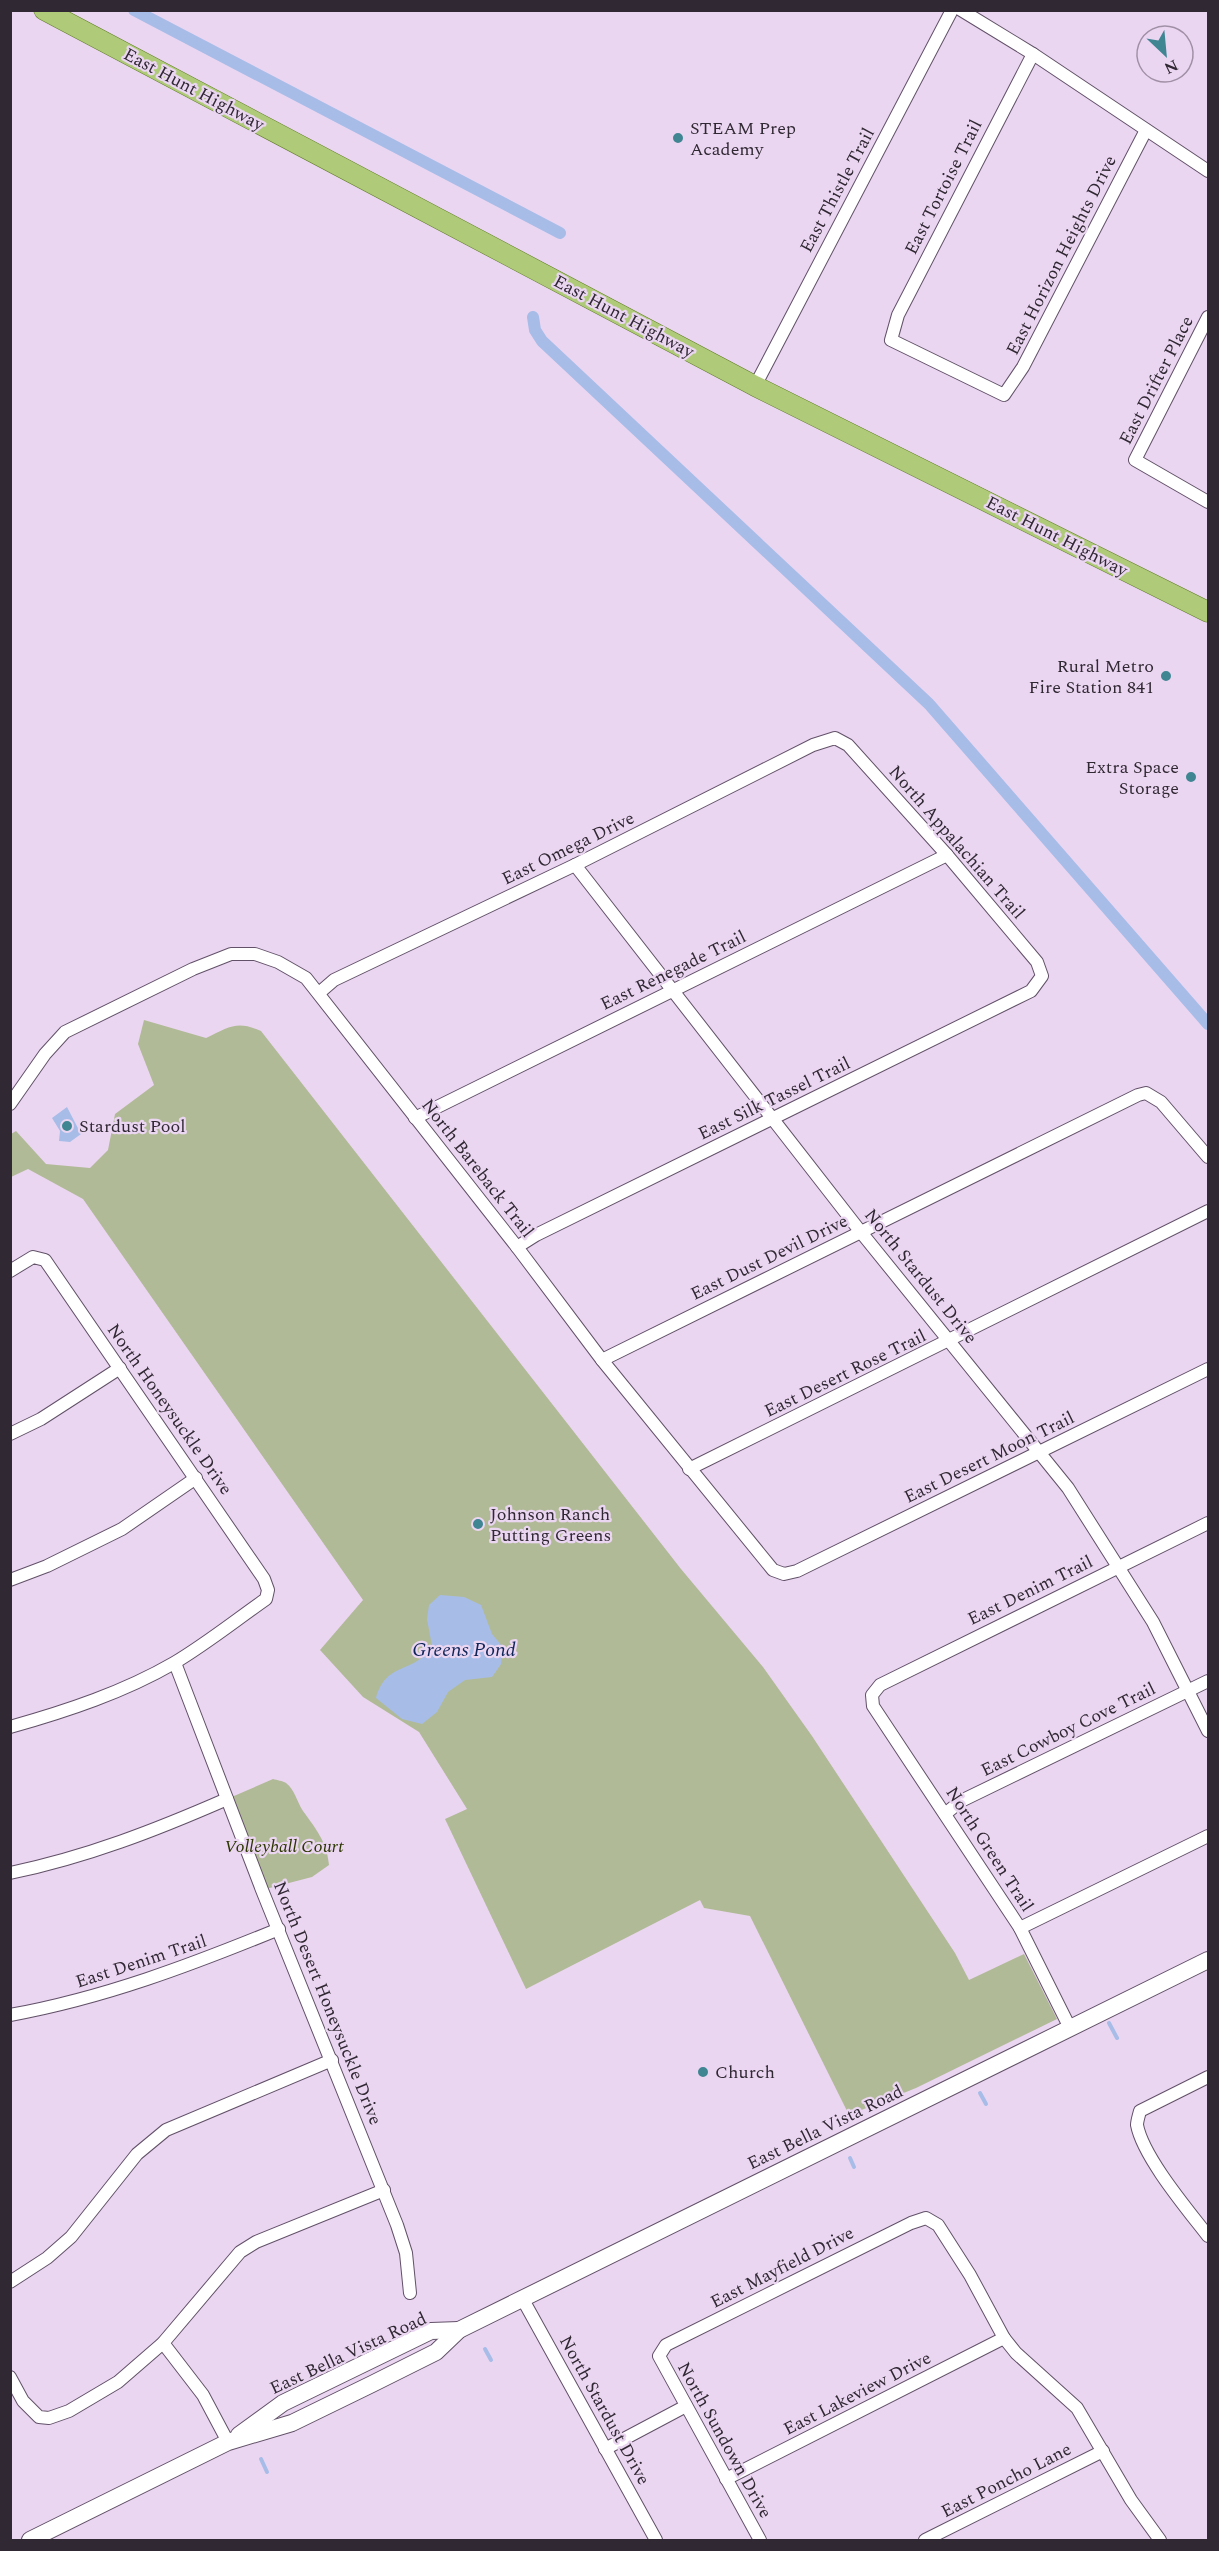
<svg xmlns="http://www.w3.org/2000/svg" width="1219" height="2551" font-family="Spectral,serif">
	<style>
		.green { fill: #b1ba97 }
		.water { fill: #a7bde8 }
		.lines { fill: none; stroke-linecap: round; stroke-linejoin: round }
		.stream { stroke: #a7bde8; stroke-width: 4 }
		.canal { stroke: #a7bde8; stroke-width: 12 }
		.street-casing { stroke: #625168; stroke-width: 14 }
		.secondary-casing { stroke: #625168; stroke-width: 18 }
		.primary-casing { stroke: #607b26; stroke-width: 21 }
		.street { stroke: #fff; stroke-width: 12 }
		.secondary { stroke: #fff; stroke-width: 16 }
		.primary { stroke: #afcb79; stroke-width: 20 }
		.poi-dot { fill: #408592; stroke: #ebd6f2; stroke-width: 2 }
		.labels { text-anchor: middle; stroke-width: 4.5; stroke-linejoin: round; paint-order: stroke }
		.street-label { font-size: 18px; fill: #302832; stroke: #ebd6f2 }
		.poi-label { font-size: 18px; fill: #302832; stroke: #ebd6f2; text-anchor: start }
		.park-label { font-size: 18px; font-style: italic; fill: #2c3600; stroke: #ebd6f2 }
		.water-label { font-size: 20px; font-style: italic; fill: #0f2558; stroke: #ebd6f2 }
	</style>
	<rect width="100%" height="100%" fill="#ebd6f2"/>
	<g class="green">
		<path d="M 144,1020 L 206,1038 C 229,1027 237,1020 261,1031 L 681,1569 L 763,1667 L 812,1736 L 955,1953 L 969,1980 L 1024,1954 L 1057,2019 L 916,2088 L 849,2115 L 750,1916 L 704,1908 L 700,1900 L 526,1989 L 445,1819 L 467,1809 L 419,1732 L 363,1697 L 320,1650 L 363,1600 L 83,1199 L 28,1169 L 11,1177 L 11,1134 L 16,1131 L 46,1164 L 90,1168 L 108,1150 L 115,1114 L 154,1085 L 138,1044 Z"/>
		<path d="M 273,1779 C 277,1780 283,1781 286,1783 C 295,1790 297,1802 303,1811 C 316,1829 327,1842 329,1865 L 312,1877 L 262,1890 L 227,1799 Z"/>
	</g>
	<g class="water">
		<path d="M 67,1107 L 81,1134 L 70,1142 L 59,1141 L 60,1131 L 52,1118 Z"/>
		<path d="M 440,1595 L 464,1597 L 481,1605 L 492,1634 L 502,1646 L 501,1664 L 492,1677 L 465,1680 L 448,1692 L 437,1712 L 422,1724 L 402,1719 L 376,1698 C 387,1660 414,1675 432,1646 L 427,1619 L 429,1605 Z"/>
	</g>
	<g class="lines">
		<g class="stream">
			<path d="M 1109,2023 L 1117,2038"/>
			<path d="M 980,2093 L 986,2104"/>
			<path d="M 850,2158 L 854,2167"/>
			<path d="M 485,2349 L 491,2360"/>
			<path d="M 261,2459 L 267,2472"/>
		</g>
		<g class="canal">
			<path d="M 134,10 L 560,233"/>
			<path d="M 533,317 L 535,330 L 542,341 L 929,704 L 1208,1024"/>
		</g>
		<defs>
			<g id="street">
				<path d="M 961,10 L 1033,54 L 1208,171"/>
				<path d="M 1033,54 L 898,315 L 891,340 L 1004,395 L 1023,367 L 1146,130"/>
				<path d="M 1208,317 L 1135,460 L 1208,502"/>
				<path d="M 755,386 L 952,10"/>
				<path d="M 575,865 L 860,1231 L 1068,1488 L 1153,1622 L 1208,1731"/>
				<path d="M 319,993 L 334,980 L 575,865 L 813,745 L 835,738 L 848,745 L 947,855 L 1037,962 L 1042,976 L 1031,991 L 536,1235 L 517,1247"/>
				<path d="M 10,1104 L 45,1054 L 65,1032 L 193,969 L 231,954 L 255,954 L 278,962 L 306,978 L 517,1247 L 602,1360 L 773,1570 L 784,1574 L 797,1571 L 1208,1369"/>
				<path d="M 415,1118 L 947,855"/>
				<path d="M 10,1271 L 33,1257 L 45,1260 L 264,1579 L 268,1590 L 266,1599 C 236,1620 206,1644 174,1663 C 124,1692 67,1711 10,1727"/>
				<path d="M 602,1360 L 1138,1095 L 1146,1093 L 1161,1102 L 1208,1157"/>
				<path d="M 10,1434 L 41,1419 L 120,1368"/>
				<path d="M 689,1469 L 1208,1211"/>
				<path d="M 10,1580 L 47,1566 L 122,1529 L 196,1478"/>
				<path d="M 175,1663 L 262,1890 L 397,2225 L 406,2253 L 410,2293"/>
				<path d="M 945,1814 L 961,1801 L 1208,1681"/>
				<path d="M 10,1873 C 87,1857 156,1830 227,1799"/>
				<path d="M 1020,1928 L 1208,1836"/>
				<path d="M 10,2015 C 104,1998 191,1965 279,1929"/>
				<path d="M 1070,2028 L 1020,1928 L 873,1706 L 872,1695 L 880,1685 L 1208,1523"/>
				<path d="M 1208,2077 L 1140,2111 C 1139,2115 1137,2121 1137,2125 C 1143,2157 1188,2210 1208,2236"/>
				<path d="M 10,2282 L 47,2258 L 71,2237 L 137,2154 L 166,2130 L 332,2060"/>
				<path d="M 522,2298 L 656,2540"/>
				<path d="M 163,2343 L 203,2395 L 228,2442"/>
				<path d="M 10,2377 L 23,2401 L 39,2417 L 49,2418 L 69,2411 L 118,2382 L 163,2343 L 240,2252 L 256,2242 L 384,2190"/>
				<path d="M 605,2449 L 686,2406"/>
				<path d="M 726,2479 L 1004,2338"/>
				<path d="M 760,2540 L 659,2356 L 666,2345 L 911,2223 L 926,2218 L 938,2225 L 970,2275 L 1004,2338 L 1016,2353 L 1077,2408 L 1131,2500 L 1160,2540"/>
				<path d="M 925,2540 L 1103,2451"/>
			</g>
			<g id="secondary">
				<path d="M 239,2435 L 283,2403 L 431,2331 L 459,2330"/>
				<path d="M 30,2540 L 228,2442 L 292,2423 L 372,2384 L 436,2352 L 459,2330 L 1208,1960"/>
			</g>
			<path id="primary" d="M 44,10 L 755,386 L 1208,612"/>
		</defs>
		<use href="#street" class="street-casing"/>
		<use href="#secondary" class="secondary-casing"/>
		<use href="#primary" class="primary-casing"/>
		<use href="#street" class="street"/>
		<use href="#secondary" class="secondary"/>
		<use href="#primary" class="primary"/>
	</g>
	<g class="poi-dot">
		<circle cx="678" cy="138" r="6"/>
		<circle cx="1166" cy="676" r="6"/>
		<circle cx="1191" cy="777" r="6"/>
		<circle cx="67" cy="1126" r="6"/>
		<circle cx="478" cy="1524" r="6"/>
		<circle cx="703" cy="2072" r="6"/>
	</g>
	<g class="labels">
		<g class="street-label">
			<text transform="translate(194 89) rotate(28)" y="6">East Hunt Highway</text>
			<text transform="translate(943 187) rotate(-63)" y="6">East Tortoise Trail</text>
			<text transform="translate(837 190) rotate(-62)" y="6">East Thistle Trail</text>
			<text transform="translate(1061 255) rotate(-63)" y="6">East Horizon Heights Drive</text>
			<text transform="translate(624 316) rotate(28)" y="6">East Hunt Highway</text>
			<text transform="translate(1156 380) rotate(-63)" y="6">East Drifter Place</text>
			<text transform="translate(1057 536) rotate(27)" y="6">East Hunt Highway</text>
			<text transform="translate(957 842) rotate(49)" y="6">North Appalachian Trail</text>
			<text transform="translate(568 848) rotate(-26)" y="6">East Omega Drive</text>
			<text transform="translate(673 970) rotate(-26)" y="6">East Renegade Trail</text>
			<text transform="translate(774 1098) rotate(-26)" y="6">East Silk Tassel Trail</text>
			<text transform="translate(478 1168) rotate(52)" y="6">North Bareback Trail</text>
			<text transform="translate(769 1257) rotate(-26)" y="6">East Dust Devil Drive</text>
			<text transform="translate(921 1276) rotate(51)" y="6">North Stardust Drive</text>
			<text transform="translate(845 1373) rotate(-26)" y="6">East Desert Rose Trail</text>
			<text transform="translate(170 1409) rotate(55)" y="6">North Honeysuckle Drive</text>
			<text transform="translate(989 1457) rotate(-26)" y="6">East Desert Moon Trail</text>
			<text transform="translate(1030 1590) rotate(-26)" y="6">East Denim Trail</text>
			<text transform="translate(1068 1729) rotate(-26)" y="6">East Cowboy Cove Trail</text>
			<text transform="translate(990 1849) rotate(57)" y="6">North Green Trail</text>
			<text transform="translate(141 1961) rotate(-18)" y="6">East Denim Trail</text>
			<text transform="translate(328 2003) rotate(68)" y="6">North Desert Honeysuckle Drive</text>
			<text transform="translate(825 2127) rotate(-26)" y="6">East Bella Vista Road</text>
			<text transform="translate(782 2267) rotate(-27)" y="6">East Mayfield Drive</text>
			<text transform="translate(348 2353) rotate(-25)" y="6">East Bella Vista Road</text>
			<text transform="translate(857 2393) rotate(-27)" y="6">East Lakeview Drive</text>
			<text transform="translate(605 2410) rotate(61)" y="6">North Stardust Drive</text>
			<text transform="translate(725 2440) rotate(61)" y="6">North Sundown Drive</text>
			<text transform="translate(1006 2480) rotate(-27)" y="6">East Poncho Lane</text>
		</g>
		<g class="poi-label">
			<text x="690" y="134">STEAM Prep<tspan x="690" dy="21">Academy</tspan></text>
			<text x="1154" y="672" text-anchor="end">Rural Metro<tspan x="1154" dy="21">Fire Station 841</tspan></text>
			<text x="1179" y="773" text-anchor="end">Extra Space<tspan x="1179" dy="21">Storage</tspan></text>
			<text x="79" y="1132">Stardust Pool</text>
			<text x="490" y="1520">Johnson Ranch<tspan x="490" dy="21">Putting Greens</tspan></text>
			<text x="715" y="2078">Church</text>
		</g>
		<g class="park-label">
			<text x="284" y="1852">Volleyball Court</text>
		</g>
		<g class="water-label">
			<text x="464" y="1656">Greens Pond</text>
		</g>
	</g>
	<rect width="1219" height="2551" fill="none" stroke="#302832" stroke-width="24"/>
	<g transform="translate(1165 54) rotate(154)"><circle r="28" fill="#ebd6f2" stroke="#a090a5" stroke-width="1.5"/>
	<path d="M0-4.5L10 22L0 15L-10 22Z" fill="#408592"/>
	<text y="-9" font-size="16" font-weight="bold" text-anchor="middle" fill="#302832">N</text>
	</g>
</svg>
